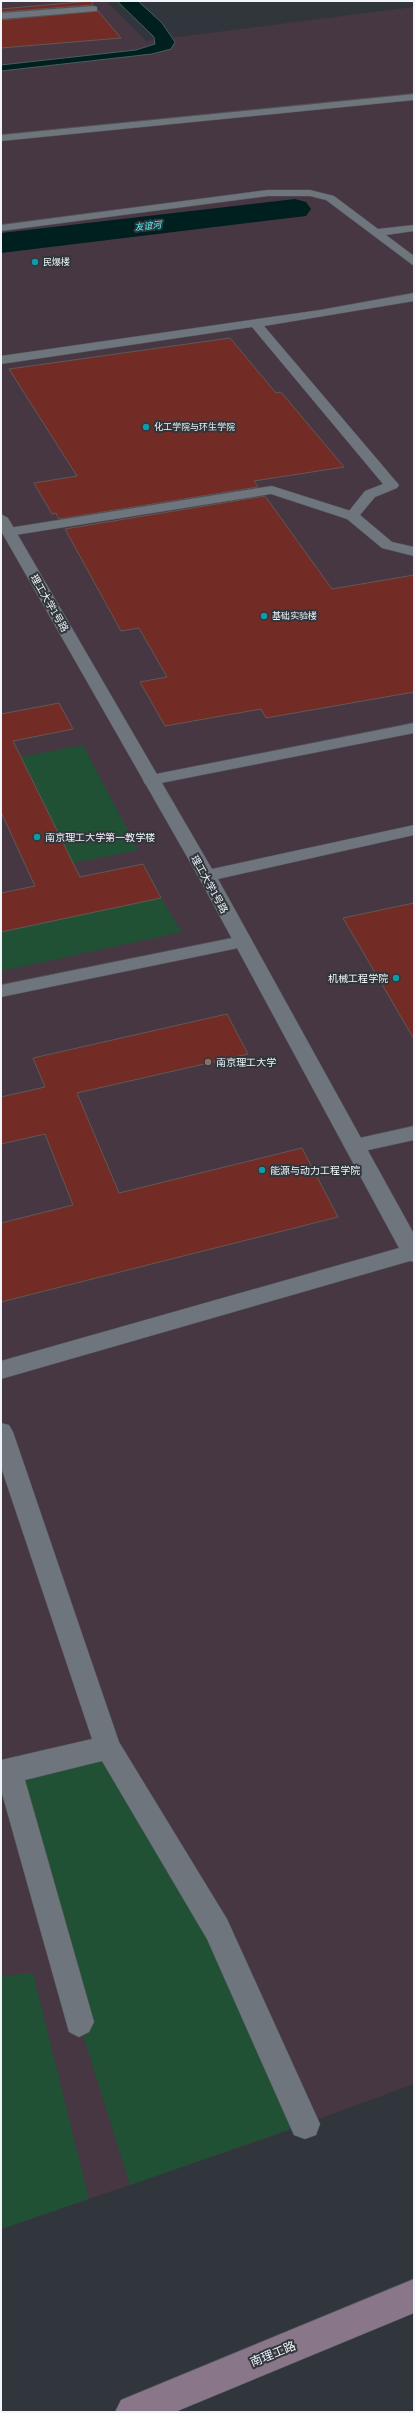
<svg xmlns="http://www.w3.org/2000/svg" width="415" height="2413" font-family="'Asap Condensed','Noto Sans SC',sans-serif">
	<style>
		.education { fill: #473743 }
		.green { fill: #215135 }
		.water { fill: #001f1f; stroke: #485f60 }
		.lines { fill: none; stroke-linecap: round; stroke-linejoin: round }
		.river { fill: #001f1f; fill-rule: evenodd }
		.building { fill: #722c25; stroke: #615856 }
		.lane-casing { stroke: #50555b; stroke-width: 1 }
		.street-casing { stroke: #50555b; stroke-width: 1 }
		.secondary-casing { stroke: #50555b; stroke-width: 1 }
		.lane { fill: #6f757c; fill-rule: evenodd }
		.street { fill: #6f757c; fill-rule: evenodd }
		.secondary { fill: #8a7689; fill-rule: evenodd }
		.culture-dot { fill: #0f9aa8; stroke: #30363c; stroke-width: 1.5 }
		.education-dot { fill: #8d6e63; stroke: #30363c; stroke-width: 1.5 }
		.labels { text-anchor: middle; stroke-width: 4; stroke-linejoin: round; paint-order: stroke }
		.far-water-label { font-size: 9px; font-style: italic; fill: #5af9fb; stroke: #30363c }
		.far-poi-label { font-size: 9px; fill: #f1f5f9; stroke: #30363c; text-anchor: start }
		.street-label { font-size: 10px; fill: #f1f5f9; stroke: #30363c }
		.poi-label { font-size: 10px; fill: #f1f5f9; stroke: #30363c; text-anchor: start }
		.near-street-label { font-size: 12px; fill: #f1f5f9; stroke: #30363c }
	</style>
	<rect width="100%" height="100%" fill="#30363c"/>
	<path class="education" d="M 1,1 L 106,1 L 146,41 L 414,7 L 414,2084 L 267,2138 L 1,2229 Z"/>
	<g class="green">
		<path d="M 83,745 L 138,850 L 73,863 L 21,757 Z"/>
		<path d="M 161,898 L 182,932 L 1,971 L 1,932 Z"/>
		<path d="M 108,1747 L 305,2124 L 130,2185 L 79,2022 L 9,1770 Z"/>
		<path d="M 33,1973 L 89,2199 L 1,2229 L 1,1976 Z"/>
	</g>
	<path class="water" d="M 117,1 L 138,1 L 162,23 L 175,42 L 171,49 L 152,54 L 1,71 L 1,65 L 136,50 L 155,44 L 154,37 Z"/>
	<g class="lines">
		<path class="river" d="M 295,199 L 306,202 L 311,209 L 306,216 L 1,253 L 1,233 Z"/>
	</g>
	<g class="building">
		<path d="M 91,1 L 93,5 L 1,12 L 1,9 Z"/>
		<path d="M 98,11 L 121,38 L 1,48 L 1,20 Z"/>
		<path d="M 230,338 L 276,393 L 281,392 L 344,467 L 254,481 L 258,487 L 59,519 L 56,513 L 52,514 L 34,483 L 77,476 L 9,369 Z"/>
		<path d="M 265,496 L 332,589 L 414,575 L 414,692 L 266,718 L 261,709 L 165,726 L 140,682 L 167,677 L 139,628 L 121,631 L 65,529 Z"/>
		<path d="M 59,703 L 73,729 L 13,741 L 80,877 L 143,864 L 161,898 L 1,932 L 1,893 L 35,886 L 1,812 L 1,714 Z"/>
		<path d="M 414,903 L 414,1039 L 343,918 Z"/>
		<path d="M 227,1014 L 248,1054 L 77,1093 L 119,1193 L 302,1148 L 338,1217 L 1,1302 L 1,1223 L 73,1205 L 45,1134 L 1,1144 L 1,1097 L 45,1087 L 33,1058 Z"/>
	</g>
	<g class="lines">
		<defs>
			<g id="lane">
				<path d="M 94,6 L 97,7 L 97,11 L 1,19 L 1,13 Z"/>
				<path d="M 272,486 L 357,513 L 359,516 L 352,520 L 347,519 L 271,494 L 9,536 L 2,532 L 9,528 Z"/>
				<path d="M 414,723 L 414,733 L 151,785 L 145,784 L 143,780 L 145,776 L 151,775 Z"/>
				<path d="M 242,936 L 248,938 L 251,942 L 248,946 L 1,997 L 1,985 Z"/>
				<path d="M 414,1126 L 414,1140 L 355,1153 L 348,1151 L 345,1146 L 348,1141 L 355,1139 Z"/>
				<path d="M 1,1423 L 9,1425 L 13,1432 L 119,1742 L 227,1919 L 320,2124 L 316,2135 L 305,2139 L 294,2135 L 207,1939 L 102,1761 L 25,1780 L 94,2022 L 89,2032 L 79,2037 L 69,2032 L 1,1790 L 1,1760 L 92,1739 L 1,1467 Z"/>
			</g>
			<g id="street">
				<path d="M 414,94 L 414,100 L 1,141 L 1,135 Z"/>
				<path d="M 268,190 L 310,190 L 334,196 L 378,229 L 414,225 L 414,231 L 386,235 L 414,256 L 414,266 L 326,200 L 310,196 L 268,196 L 1,231 L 1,225 Z"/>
				<path d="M 414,293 L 414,301 L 264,326 L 399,485 L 397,488 L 375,497 L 360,515 L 392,542 L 414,547 L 414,556 L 382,548 L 347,519 L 345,516 L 365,491 L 383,484 L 252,327 L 1,364 L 1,356 L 320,310 Z"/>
				<path d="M 1,514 L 8,518 L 212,869 L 414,825 L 414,835 L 218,879 L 414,1234 L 414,1262 L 410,1261 L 1,1379 L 1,1361 L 399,1248 L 198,876 L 1,531 Z"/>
			</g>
			<path id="secondary" d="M 414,2279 L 414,2313 L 175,2412 L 115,2412 L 121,2400 Z"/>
		</defs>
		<use href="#lane" class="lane-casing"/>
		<use href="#street" class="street-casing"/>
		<use href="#secondary" class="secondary-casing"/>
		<use href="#lane" class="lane"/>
		<use href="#street" class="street"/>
		<use href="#secondary" class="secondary"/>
	</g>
	<g class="culture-dot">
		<circle cx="35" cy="262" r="4"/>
		<circle cx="146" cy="427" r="4"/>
		<circle cx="264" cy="616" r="4"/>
		<circle cx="37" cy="837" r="4"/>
		<circle cx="396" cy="978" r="4"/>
		<circle cx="262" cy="1170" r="4"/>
	</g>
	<circle class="education-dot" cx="208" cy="1062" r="4"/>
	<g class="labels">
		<g class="far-water-label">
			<text transform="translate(148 226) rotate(-6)" y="3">友谊河</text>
		</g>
		<g class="far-poi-label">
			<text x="43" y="265">民爆楼</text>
			<text x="154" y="430">化工学院与环生学院</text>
			<text x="272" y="619">基础实验楼</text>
		</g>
		<g class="street-label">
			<text transform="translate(50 603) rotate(60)" y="4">理工大学1号路</text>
			<text transform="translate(210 884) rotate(61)" y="4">理工大学1号路</text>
		</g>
		<g class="poi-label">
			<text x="45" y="841">南京理工大学第一教学楼</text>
			<text x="388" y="982" text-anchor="end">机械工程学院</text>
			<text x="216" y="1066">南京理工大学</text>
			<text x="270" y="1174">能源与动力工程学院</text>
		</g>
		<g class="near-street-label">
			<text transform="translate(273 2354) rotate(-22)" y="4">南理工路</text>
		</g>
	</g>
	<rect width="415" height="2413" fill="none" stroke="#f1f5f9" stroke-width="4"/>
</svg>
